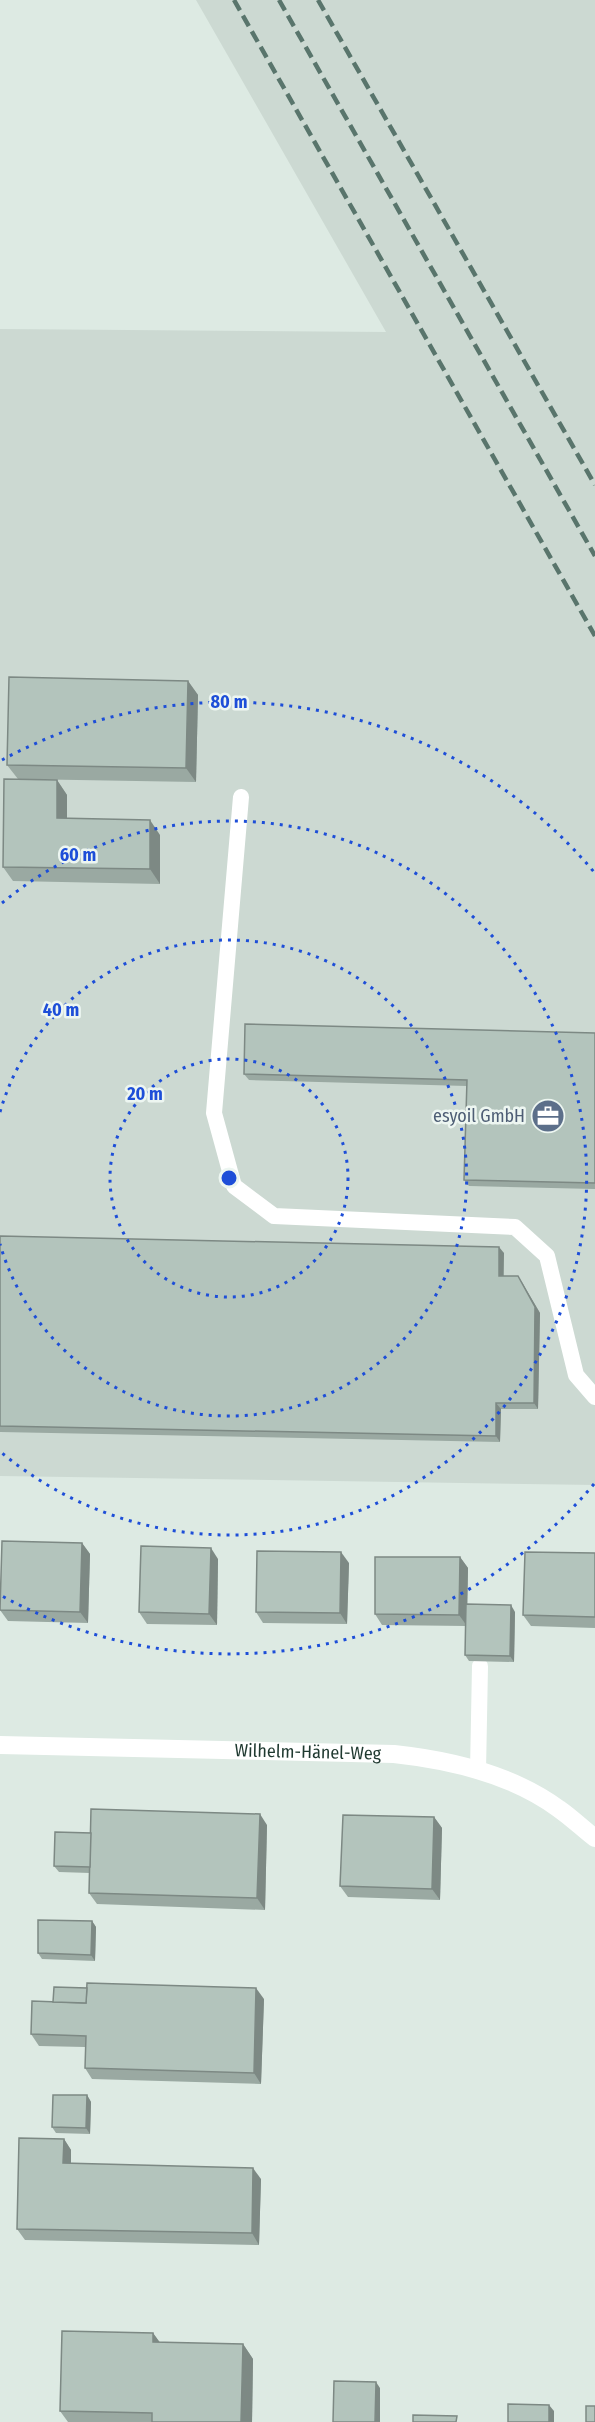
<svg xmlns="http://www.w3.org/2000/svg" width="595" height="2422" font-family="'Fira Sans Condensed',sans-serif">
	<style>
		.built { fill: #ccd9d2 }
		.lines { fill: none; stroke-linecap: round; stroke-linejoin: round }
		.service { stroke: #fff; stroke-width: 16 }
		.minor { stroke: #fff; stroke-width: 18 }
		.rail { stroke: #59756c; stroke-width: 4.5; stroke-dasharray: 12 6; stroke-linecap: butt }
		.wall { fill: #9aa9a2 }
		.shaded-wall { fill: #7d8984 }
		.building { fill: #b3c4bc; stroke: #7d8984; stroke-width: 1.5 }
		.ring { fill: none; stroke: #1d4ed8; stroke-width: 3; stroke-dasharray: 3 6 }
		.labels { text-anchor: middle; stroke-width: 5; stroke-linejoin: round; paint-order: stroke }
		.service-label { font-size: 18px; fill: #4e5e75; stroke: #edf6f1; text-anchor: end }
		.street-label { font-size: 18px; fill: #1f3930; stroke: #edf6f1 }
		.centre { fill: #1d4ed8; stroke: #edf6f1; stroke-width: 3 }
		.ring-label { font-size: 18px; text-anchor: middle; font-weight: bold; fill: #1d4ed8; stroke: #edf6f1; stroke-width: 5; stroke-linejoin: round; paint-order: stroke }
	</style>
	<rect width="100%" height="100%" fill="#ddeae3"/>
	<path class="built" d="M 196,0 L 595,0 L 595,1485 L 0,1476 L 0,329 L 386,332 Z"/>
	<g class="lines">
		<g class="service">
			<path d="M 241,797 L 214,1113 L 234,1186 L 274,1216 L 515,1227 L 547,1256 L 576,1375 L 595,1397"/>
			<path d="M 478,1771 L 480,1666"/>
		</g>
		<path class="minor" id="s1" d="M 0,1745 L 394,1754 C 450,1760 513,1775 559,1809 C 572,1818 583,1829 595,1838"/>
		<g class="rail">
			<path d="M 234,0 L 595,636"/>
			<path d="M 279,0 L 595,556"/>
			<path d="M 318,0 L 595,485"/>
		</g>
	</g>
	<g class="wall">
		<path d="M 188,681 L 198,695 L 196,782 L 18,779 L 7,765 Z"/>
		<path d="M 57,780 L 67,795 L 67,819 L 160,835 L 160,884 L 13,881 L 3,867 Z"/>
		<path d="M 595,1033 L 595,1189 L 469,1186 L 464,1180 L 467,1086 L 249,1080 L 244,1074 Z"/>
		<path d="M 0,1236 L 504,1253 L 504,1276 L 522,1282 L 540,1313 L 538,1409 L 501,1409 L 500,1442 L 0,1432 Z"/>
		<path d="M 82,1543 L 90,1554 L 88,1623 L 8,1621 L 0,1610 Z"/>
		<path d="M 595,1553 L 595,1628 L 531,1626 L 523,1615 Z"/>
		<path d="M 460,1557 L 468,1568 L 467,1604 L 515,1612 L 514,1662 L 469,1661 L 465,1655 L 466,1626 L 382,1625 L 375,1614 Z"/>
		<path d="M 218,1559 L 217,1625 L 147,1624 L 139,1612 Z"/>
		<path d="M 349,1563 L 347,1624 L 263,1623 L 256,1612 Z"/>
		<path d="M 434,1817 L 442,1828 L 440,1900 L 348,1897 L 340,1886 Z"/>
		<path d="M 267,1825 L 265,1910 L 97,1904 L 89,1893 L 90,1873 L 59,1872 L 54,1866 L 91,1833 Z"/>
		<path d="M 92,1921 L 96,1927 L 95,1961 L 42,1959 L 38,1953 Z"/>
		<path d="M 264,1999 L 261,2084 L 92,2079 L 85,2068 L 85,2047 L 39,2046 L 31,2034 L 53,2002 Z"/>
		<path d="M 87,2095 L 91,2102 L 90,2134 L 56,2133 L 52,2127 Z"/>
		<path d="M 64,2139 L 71,2150 L 71,2163 L 261,2179 L 259,2245 L 25,2240 L 17,2229 Z"/>
		<path d="M 153,2333 L 160,2343 L 243,2344 L 253,2359 L 252,2422 L 68,2422 L 60,2411 Z"/>
	</g>
	<g class="shaded-wall">
		<path d="M 188,681 L 198,695 L 196,782 L 186,768 Z"/>
		<path d="M 57,780 L 67,795 L 67,833 L 57,818 Z"/>
		<path d="M 150,820 L 160,835 L 160,884 L 150,869 Z"/>
		<path d="M 499,1247 L 504,1253 L 503,1282 L 499,1276 Z"/>
		<path d="M 518,1276 L 540,1313 L 538,1409 L 534,1403 Z"/>
		<path d="M 496,1403 L 501,1409 L 500,1442 L 496,1436 Z"/>
		<path d="M 82,1543 L 90,1554 L 88,1623 L 80,1612 Z"/>
		<path d="M 211,1548 L 218,1559 L 217,1625 L 209,1614 Z"/>
		<path d="M 341,1552 L 349,1563 L 347,1624 L 340,1613 Z"/>
		<path d="M 460,1557 L 468,1568 L 467,1626 L 459,1615 Z"/>
		<path d="M 511,1605 L 515,1612 L 514,1662 L 510,1656 Z"/>
		<path d="M 260,1814 L 267,1825 L 265,1910 L 257,1898 Z"/>
		<path d="M 434,1817 L 442,1828 L 440,1900 L 432,1889 Z"/>
		<path d="M 92,1921 L 96,1927 L 95,1961 L 91,1955 Z"/>
		<path d="M 256,1988 L 264,1999 L 261,2084 L 254,2073 Z"/>
		<path d="M 87,2095 L 91,2102 L 90,2134 L 86,2128 Z"/>
		<path d="M 64,2139 L 71,2150 L 71,2174 L 63,2163 Z"/>
		<path d="M 253,2168 L 261,2179 L 259,2245 L 252,2233 Z"/>
		<path d="M 153,2333 L 164,2348 L 153,2342 Z"/>
		<path d="M 243,2344 L 253,2359 L 252,2422 L 241,2422 Z"/>
		<path d="M 376,2382 L 380,2388 L 380,2422 L 375,2422 Z"/>
		<path d="M 549,2405 L 554,2411 L 554,2422 L 549,2422 Z"/>
	</g>
	<g class="building">
		<path d="M 9,677 L 188,681 L 186,768 L 7,765 Z"/>
		<path d="M 4,779 L 57,780 L 57,818 L 150,820 L 150,869 L 3,867 Z"/>
		<path d="M 245,1024 L 595,1033 L 595,1183 L 464,1180 L 467,1080 L 244,1074 Z"/>
		<path d="M 0,1236 L 499,1247 L 499,1276 L 518,1276 L 535,1307 L 534,1403 L 496,1403 L 496,1436 L 0,1426 Z"/>
		<path d="M 2,1541 L 82,1543 L 80,1612 L 0,1610 Z"/>
		<path d="M 141,1546 L 211,1548 L 209,1614 L 139,1612 Z"/>
		<path d="M 257,1551 L 341,1552 L 340,1613 L 256,1612 Z"/>
		<path d="M 525,1552 L 595,1553 L 595,1617 L 523,1615 Z"/>
		<path d="M 375,1557 L 460,1557 L 459,1615 L 375,1614 Z"/>
		<path d="M 466,1604 L 511,1605 L 510,1656 L 465,1655 Z"/>
		<path d="M 91,1809 L 260,1814 L 257,1898 L 89,1893 Z"/>
		<path d="M 343,1815 L 434,1817 L 432,1889 L 340,1886 Z"/>
		<path d="M 55,1832 L 91,1833 L 90,1867 L 54,1866 Z"/>
		<path d="M 38,1920 L 92,1921 L 91,1955 L 38,1953 Z"/>
		<path d="M 87,1983 L 256,1988 L 254,2073 L 85,2068 L 86,2036 L 31,2034 L 32,2001 L 86,2003 Z"/>
		<path d="M 54,1987 L 87,1988 L 86,2003 L 53,2002 Z"/>
		<path d="M 53,2095 L 87,2095 L 86,2128 L 52,2127 Z"/>
		<path d="M 19,2138 L 64,2139 L 63,2163 L 253,2168 L 252,2233 L 17,2229 Z"/>
		<path d="M 62,2331 L 153,2333 L 153,2342 L 243,2344 L 241,2422 L 152,2422 L 152,2413 L 60,2411 Z"/>
		<path d="M 334,2381 L 376,2382 L 375,2422 L 333,2422 Z"/>
		<path d="M 508,2404 L 549,2405 L 549,2422 L 508,2422 Z"/>
		<rect x="586" y="2406" width="9" height="16"/>
		<path d="M 413,2415 L 457,2416 L 456,2422 L 413,2422 Z"/>
	</g>
	<g class="ring">
		<circle cx="229" cy="1178" r="119"/>
		<path d="M0 1112A238 238 0 1 1 0 1244"/>
		<path d="M2 903A357 357 0 1 1 2 1453"/>
		<path d="M594 1484A476 476 0 0 1 2 1596M2 760A476 476 0 0 1 594 872"/>
	</g>
	<defs>
		<symbol id="office-disc" viewBox="-11 -11 22 22"><circle r="9.5" fill="#5c6f8a" stroke="#edf6f1"/><path d="M-6-3h4V-5.5h4V-3h4V5H-6ZM-1-4.5V-3h2v-1.5ZM-6 0V1H6V0Z" fill="#fff"/></symbol>
	</defs>
	<g fill-rule="evenodd">
		<use href="#office-disc" x="529" y="1097" width="38" height="38"/>
	</g>
	<g class="labels">
		<g class="service-label">
			<text x="525" y="1122">esyoil GmbH</text>
		</g>
		<g class="street-label">
			<text dy="6" stroke="none"><textPath href="#s1" startOffset="308">Wilhelm-Hänel-Weg</textPath></text>
		</g>
	</g>
	<circle cx="229" cy="1178" r="9" class="centre"/>
	<g class="ring-label">
		<text x="229" y="708">80 m</text>
		<text x="78" y="861">60 m</text>
		<text x="61" y="1016">40 m</text>
		<text x="145" y="1100">20 m</text>
	</g>
</svg>
